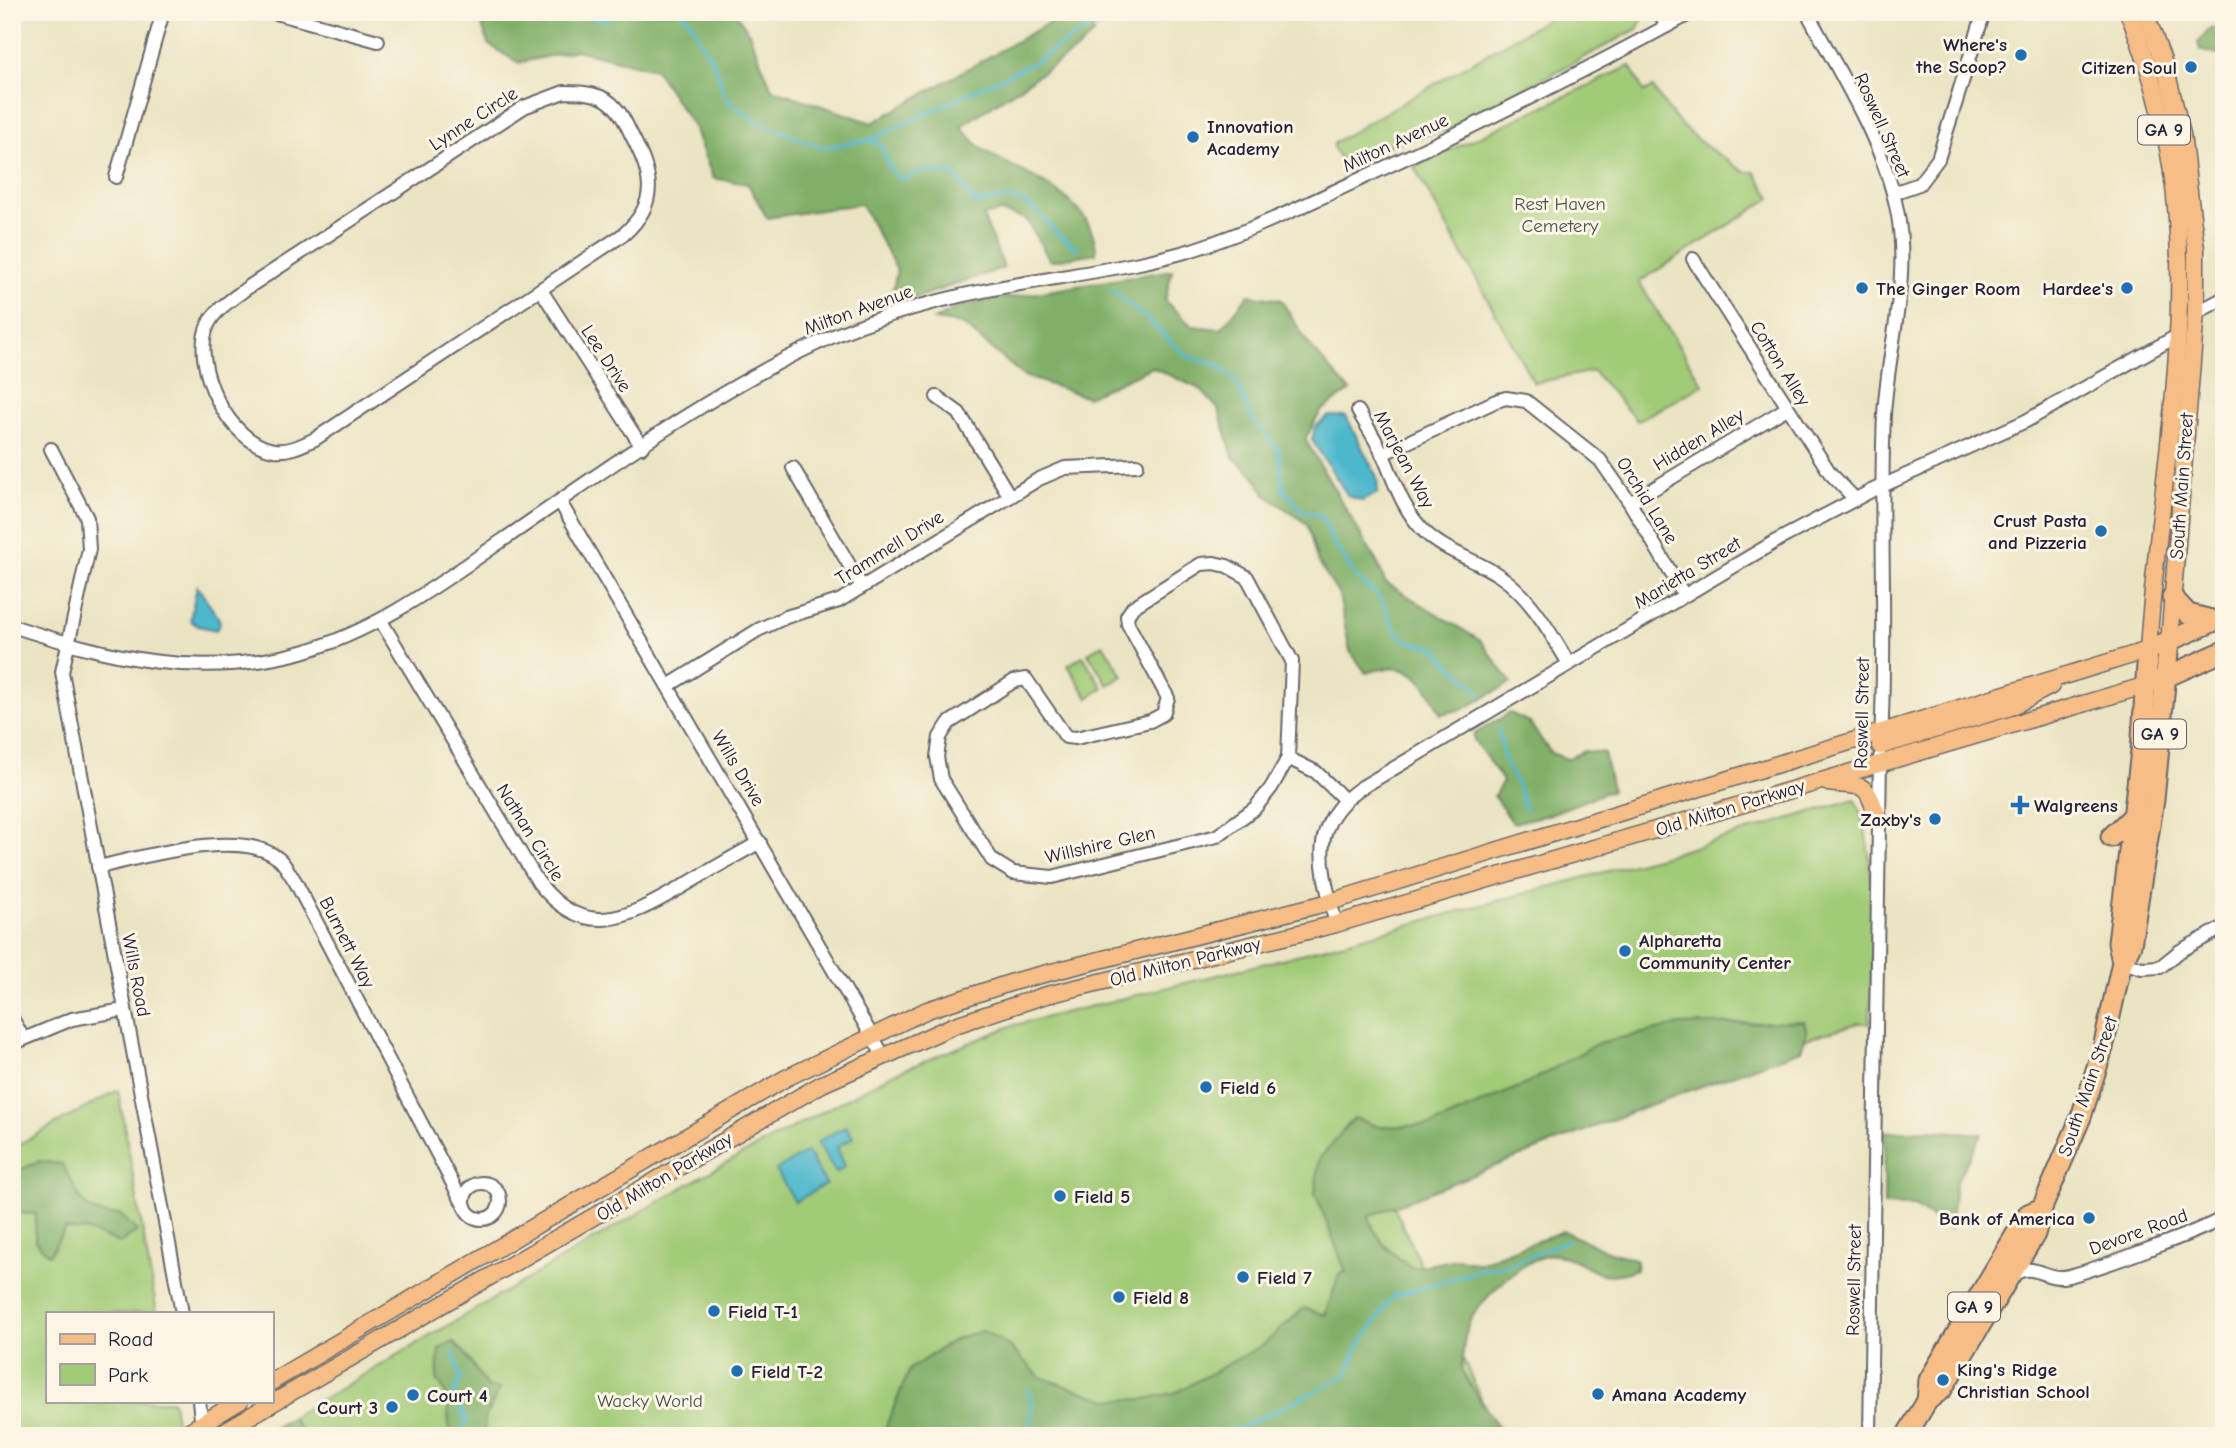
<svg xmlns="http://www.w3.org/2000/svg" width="2236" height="1448" font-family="'Comic Neue',sans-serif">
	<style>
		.green { fill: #a1cb77; stroke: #627659; stroke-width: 2 }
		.forest { fill: #80af68; stroke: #516852; stroke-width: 2 }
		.water { fill: #4eb7cc; stroke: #386c84; stroke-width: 2 }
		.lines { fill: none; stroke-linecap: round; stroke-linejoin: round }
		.stream { stroke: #4eb7cc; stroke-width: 3.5 }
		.minor-casing { stroke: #68666b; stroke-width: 16 }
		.major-casing { stroke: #68666b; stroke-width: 19 }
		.highway-casing { stroke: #68666b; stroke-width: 23 }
		.minor { stroke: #fff; stroke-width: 12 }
		.major { stroke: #f6be86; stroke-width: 16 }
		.highway { stroke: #f6be86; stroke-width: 19 }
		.poi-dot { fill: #1f6fb2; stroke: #fcf5e5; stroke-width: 2.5 }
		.labels { text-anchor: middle; stroke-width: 6; stroke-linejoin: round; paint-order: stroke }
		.shield { fill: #fcf5e5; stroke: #63616e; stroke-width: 2 }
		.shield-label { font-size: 18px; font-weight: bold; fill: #22223b }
		.poi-label { font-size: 19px; font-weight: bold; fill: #22223b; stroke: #fcf5e5; text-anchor: start }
		.street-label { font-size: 19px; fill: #22223b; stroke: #fcf5e5 }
		.park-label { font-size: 19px; fill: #48554d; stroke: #fcf5e5 }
	</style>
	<rect width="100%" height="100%" fill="#fcf5e5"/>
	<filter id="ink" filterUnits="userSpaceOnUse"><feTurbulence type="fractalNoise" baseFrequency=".0143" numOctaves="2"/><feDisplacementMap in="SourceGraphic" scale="14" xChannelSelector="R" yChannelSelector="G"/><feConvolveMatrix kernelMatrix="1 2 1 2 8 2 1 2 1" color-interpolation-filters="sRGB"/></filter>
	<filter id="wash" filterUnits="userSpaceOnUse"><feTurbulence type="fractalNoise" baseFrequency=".00686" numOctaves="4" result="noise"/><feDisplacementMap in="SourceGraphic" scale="28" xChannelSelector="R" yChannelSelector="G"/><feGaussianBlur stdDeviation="1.57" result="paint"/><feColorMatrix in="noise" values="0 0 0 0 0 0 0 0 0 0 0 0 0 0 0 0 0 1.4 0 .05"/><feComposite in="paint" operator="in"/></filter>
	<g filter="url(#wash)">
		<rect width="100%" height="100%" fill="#ebe4c3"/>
		<g class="green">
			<path d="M 1559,12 L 1644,12 L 1645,15 L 1637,29 L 1447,130 L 1386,146 L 1356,162 L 1340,159 L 1333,147 L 1335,142 Z"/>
			<path d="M 1630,66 L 1644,92 L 1653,88 C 1681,132 1701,144 1745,172 L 1755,172 L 1771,198 L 1639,282 L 1703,385 L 1637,421 L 1593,371 L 1534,383 L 1414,167 Z"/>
			<path d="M 1103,644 L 1123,676 L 1108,685 L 1088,653 Z"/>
			<path d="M 1083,656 L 1103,688 L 1088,698 L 1068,665 Z"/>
			<path d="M 1855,799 C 1880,852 1871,963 1870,1023 L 1858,1023 L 1610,1100 L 1390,1197 L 1498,1436 L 260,1436 L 702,1176 L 893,1074 L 1011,1026 L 1282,959 L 1667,855 Z"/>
			<path d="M 118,1090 L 157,1313 L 47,1313 L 47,1401 L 173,1401 L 176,1422 L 152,1436 L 12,1436 L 12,1148 Z"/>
		</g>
		<g class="forest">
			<path d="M 478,12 L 735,12 L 749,33 L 772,89 L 872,123 L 1068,12 L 1077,12 L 1094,33 L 1078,49 L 961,126 C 968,134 975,145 984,150 C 1024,176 1095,196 1096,253 L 1050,261 L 1026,219 L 1001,212 L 983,216 L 1004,268 L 889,307 L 897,270 L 861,204 L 767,218 L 748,184 L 713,178 L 694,128 L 655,69 L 576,50 L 518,63 L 488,44 Z"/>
			<path d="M 2224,27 L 2224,57 L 2200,50 L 2198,42 L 2210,28 Z"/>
			<path d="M 1172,270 L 1165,301 L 1192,326 L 1221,329 L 1248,295 L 1281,300 L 1309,345 L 1350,391 L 1321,411 L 1305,439 L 1379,566 L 1385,582 L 1481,641 L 1511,683 L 1463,709 L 1441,714 C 1422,677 1412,659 1366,673 L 1350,651 L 1339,595 L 1317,560 L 1307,524 L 1266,495 L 1255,477 L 1233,457 L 1219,410 L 1200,389 L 1152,367 L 1087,397 L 1024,376 L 962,324 L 934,320 L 961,306 Z"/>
			<path d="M 1510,713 L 1529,722 L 1551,753 L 1567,759 L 1584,751 L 1604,753 L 1612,790 L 1550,814 L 1513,823 L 1494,796 L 1503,781 L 1474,740 L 1474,734 Z"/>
			<path d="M 1804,1021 L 1807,1032 L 1801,1050 L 1647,1106 L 1369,1216 C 1374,1239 1394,1256 1413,1268 L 1457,1259 L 1479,1263 L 1563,1231 L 1607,1251 L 1637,1260 L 1636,1269 C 1590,1287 1591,1258 1555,1255 C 1528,1253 1480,1299 1469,1323 C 1463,1337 1463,1356 1461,1371 L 1504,1436 L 885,1436 L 886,1426 L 910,1369 L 957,1338 L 983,1331 L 1009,1346 L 1040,1377 L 1107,1400 L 1145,1399 L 1177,1392 L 1263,1345 L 1304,1308 L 1325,1315 L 1339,1275 L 1346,1272 L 1315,1193 L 1319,1159 L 1354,1118 L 1379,1127 L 1432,1125 L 1526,1084 L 1598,1043 L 1680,1025 Z"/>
			<path d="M 1929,1130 L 1982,1134 L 1955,1184 L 1950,1229 L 1914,1206 L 1884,1205 L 1885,1132 Z"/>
			<path d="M 39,1161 L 62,1164 C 79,1191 80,1220 120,1214 L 137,1231 L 120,1243 L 88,1231 L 65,1229 L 49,1255 L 35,1241 L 36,1214 L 17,1213 L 12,1225 L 12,1174 Z"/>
			<path d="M 453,1342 L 464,1352 L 487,1387 L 500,1389 L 484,1419 L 485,1436 L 449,1436 L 448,1398 L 437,1379 L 439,1349 Z"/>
			<path d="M 292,1417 L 304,1436 L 260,1436 Z"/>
		</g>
		<g class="water">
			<path d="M 1329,416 L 1346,416 L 1377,477 L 1378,493 L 1362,501 L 1348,496 L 1312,440 L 1315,427 Z"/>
			<path d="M 197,586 L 219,619 L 220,624 L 216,630 L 198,626 L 190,620 Z"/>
			<path d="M 846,1126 L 853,1138 L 837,1147 L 845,1166 L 836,1173 L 817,1142 Z"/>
			<path d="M 807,1152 L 826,1184 L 795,1202 L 776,1170 Z"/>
		</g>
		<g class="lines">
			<g class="stream">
				<path d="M 567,12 L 603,20 L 623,12"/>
				<path d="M 679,12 L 688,18 L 715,66 L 726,99 L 756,121 L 822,148 L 868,140 L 881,145 L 890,169 L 902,180 L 920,171 L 954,173 L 975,204 C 1012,193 1028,198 1052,228 C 1058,236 1070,242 1077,249"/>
				<path d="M 870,140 L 1035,62 L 1084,30 L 1109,25"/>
				<path d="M 1111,290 L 1145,317 L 1186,356 L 1218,365 L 1236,381 L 1251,417 L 1279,451 L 1283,489 L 1303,512 L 1321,515 L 1332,540 L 1357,578 L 1381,599 L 1395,629 L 1405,640 L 1438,649 C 1448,668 1468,675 1480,694"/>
				<path d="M 1499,731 L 1505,763 L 1518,786 L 1525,809"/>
				<path d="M 453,1352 L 461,1377 L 453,1396 L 467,1420 L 461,1436"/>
				<path d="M 1028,1436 L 1032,1405 L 1028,1389"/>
				<path d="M 1203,1436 L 1238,1429 L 1347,1375 L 1358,1347 L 1393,1296 L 1481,1270 L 1509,1265 L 1568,1240"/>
			</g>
		</g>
	</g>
	<g filter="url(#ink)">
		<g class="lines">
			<defs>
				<g id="minor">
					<path d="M 272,12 L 378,41"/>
					<path d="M 1659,12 L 1667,26"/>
					<path d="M 1807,12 C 1840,75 1883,140 1897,210 C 1911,279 1888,346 1884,415 C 1879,523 1887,632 1881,739"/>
					<path d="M 564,92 C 577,92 589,92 601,97 C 617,104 624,119 631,134 C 651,173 661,201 624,234 L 315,439 C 302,445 289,452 274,450 C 229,444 190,364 208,325 C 215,309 234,298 247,288 L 524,107 Z"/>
					<path d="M 116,177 L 163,12"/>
					<path d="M 1893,193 L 1919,184 L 1938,159 L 1984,12"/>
					<path d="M 1693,259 L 1830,473 L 1855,499"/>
					<path d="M 541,290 L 642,447"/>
					<path d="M 2196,313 L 2224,298"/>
					<path d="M 937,397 L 959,413 L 1009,495"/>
					<path d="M 1358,411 C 1366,425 1375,438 1382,453 C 1394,479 1401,507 1422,529 C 1442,551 1475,559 1500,576 C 1531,597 1550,632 1569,664"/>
					<path d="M 51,449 L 87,518 L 89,549 L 62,672 L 182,1313"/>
					<path d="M 1382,454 L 1496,401 L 1506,398 L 1526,401 L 1600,460 L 1630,503 L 1684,595"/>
					<path d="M 793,468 L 862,587"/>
					<path d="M 560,502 L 883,1055"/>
					<path d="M 1630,503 L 1787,408"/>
					<path d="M 1214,563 L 1227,566 L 1247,577 L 1292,661 L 1288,758 L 1271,788 L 1255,808 L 1217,836 L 1052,877 L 1013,873 L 992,860 L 941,779 L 937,757 L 940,737 L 949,723 L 1014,681 L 1026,679 L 1066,737 L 1076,738 L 1150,721 L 1163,714 L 1168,698 L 1128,624 L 1127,616 L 1133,607 L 1201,564 Z"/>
					<path d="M 381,621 L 538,882 C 584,941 626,919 680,888 C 707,872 733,857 760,842"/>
					<path d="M 12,626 C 112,658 198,680 302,652 C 377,631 439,584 503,540 C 604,471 705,396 816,344 C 886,311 962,293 1038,281 C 1090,272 1141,265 1192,250 C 1254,230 1312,202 1371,174 C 1480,124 1587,70 1693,12"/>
					<path d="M 668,686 L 758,630 L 786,617 L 839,601 L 1039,479 L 1065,468 L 1137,465"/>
					<path d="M 1288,758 L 1316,772 L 1345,800"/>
					<path d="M 98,867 C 141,858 242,827 279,859 C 285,864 290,874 295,881 L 466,1209"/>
					<path d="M 1336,924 C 1322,869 1306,827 1359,789 L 1778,540 L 1871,491 L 2026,421 L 2177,336"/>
					<path d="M 2122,962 L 2142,968 L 2160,967 L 2180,951 L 2224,927"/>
					<path d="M 12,1018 L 23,1038"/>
					<path d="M 12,1044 L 72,1019 L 124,1010"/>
					<circle cx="482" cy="1201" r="18"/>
					<path d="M 2013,1275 C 2033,1261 2043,1279 2063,1277 C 2082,1275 2212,1227 2224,1217"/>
					<path d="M 199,1401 L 203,1436"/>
					<path d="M 1870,1436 L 1880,757"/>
				</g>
				<g id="major">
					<path d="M 2145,12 L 2165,66 L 2182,134 L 2196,249 L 2196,313 L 2169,642"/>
					<path d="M 1880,746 L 2011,707 L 2051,686"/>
					<path d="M 1828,783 C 1867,788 1864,779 1879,820"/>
					<path d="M 271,1382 L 786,1078 L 927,1010 L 1016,981 L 1330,902 L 2148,650 C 2157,507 2188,362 2177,219 C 2172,148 2155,78 2128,12"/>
					<path d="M 181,1436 L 240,1401"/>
					<path d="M 216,1436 L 822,1084 L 955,1025 L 1043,996 L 1336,924 L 2147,685"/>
				</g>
				<g id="highway">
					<path d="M 2172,597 L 2188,614 L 2215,621"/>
					<path d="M 2157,681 L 2224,651"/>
					<path d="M 2111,837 L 2134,815"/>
					<path d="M 2122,962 L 2118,943 L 2141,751 L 2148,650 L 2224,617"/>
					<path d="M 1927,1401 L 1929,1380 L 2028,1214 L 2042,1208"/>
					<path d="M 1906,1436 L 1927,1401 L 1942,1389 L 2035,1234 L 2042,1208 L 2081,1117 L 2103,1048 L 2122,962 L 2131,945 L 2154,800 L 2169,642"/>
				</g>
			</defs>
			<use href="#minor" class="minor-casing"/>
			<use href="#major" class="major-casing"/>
			<use href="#highway" class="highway-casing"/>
			<use href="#minor" class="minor"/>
			<use href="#major" class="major"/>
			<use href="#highway" class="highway"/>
		</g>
	</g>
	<g class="poi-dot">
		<circle cx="2021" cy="55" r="7"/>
		<circle cx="2191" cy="67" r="7"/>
		<circle cx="1193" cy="137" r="7"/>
		<circle cx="1862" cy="288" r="7"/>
		<circle cx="2127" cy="288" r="7"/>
		<circle cx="2101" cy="531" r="7"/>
		<path d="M2016.5 794.5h7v7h7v7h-7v7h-7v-7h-7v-7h7z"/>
		<circle cx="1935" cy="819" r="7"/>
		<circle cx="1625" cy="951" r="7"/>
		<circle cx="1206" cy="1087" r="7"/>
		<circle cx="1060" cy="1196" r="7"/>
		<circle cx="2089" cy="1218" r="7"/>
		<circle cx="1243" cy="1277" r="7"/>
		<circle cx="1119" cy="1297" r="7"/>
		<circle cx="714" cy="1311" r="7"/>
		<circle cx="737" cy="1371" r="7"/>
		<circle cx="1943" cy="1380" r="7"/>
		<circle cx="1598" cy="1394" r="7"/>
		<circle cx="413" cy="1395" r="7"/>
		<circle cx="392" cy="1407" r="7"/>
	</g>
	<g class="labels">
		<g class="shield">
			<rect x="2138" y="115.5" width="52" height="29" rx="5"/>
			<rect x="2134" y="719.5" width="52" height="29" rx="5"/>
			<rect x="1948" y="1292.5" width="52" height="29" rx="5"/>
		</g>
		<g class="shield-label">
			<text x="2164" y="136">GA 9</text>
			<text x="2160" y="740">GA 9</text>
			<text x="1974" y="1313">GA 9</text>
		</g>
		<g class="poi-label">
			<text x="2007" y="51" text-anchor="end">Where's<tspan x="2007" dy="22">the Scoop?</tspan></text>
			<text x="2177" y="74" text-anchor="end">Citizen Soul</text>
			<text x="1207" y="133">Innovation<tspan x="1207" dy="22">Academy</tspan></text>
			<text x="1876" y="295">The Ginger Room</text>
			<text x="2113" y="295" text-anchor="end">Hardee's</text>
			<text x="2087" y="527" text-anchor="end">Crust Pasta<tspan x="2087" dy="22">and Pizzeria</tspan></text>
			<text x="2034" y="812">Walgreens</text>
			<text x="1921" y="826" text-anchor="end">Zaxby's</text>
			<text x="1639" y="947">Alpharetta<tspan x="1639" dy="22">Community Center</tspan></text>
			<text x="1220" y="1094">Field 6</text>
			<text x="1074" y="1203">Field 5</text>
			<text x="2075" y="1225" text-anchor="end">Bank of America</text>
			<text x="1257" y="1284">Field 7</text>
			<text x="1133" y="1304">Field 8</text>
			<text x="728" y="1318">Field T-1</text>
			<text x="1957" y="1376">King's Ridge<tspan x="1957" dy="22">Christian School</tspan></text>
			<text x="751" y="1378">Field T-2</text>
			<text x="1612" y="1401">Amana Academy</text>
			<text x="427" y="1402">Court 4</text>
			<text x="378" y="1414" text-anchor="end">Court 3</text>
		</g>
		<g class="street-label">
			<text transform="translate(473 118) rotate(-33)" y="7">Lynne Circle</text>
			<text transform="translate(1883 125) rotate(66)" y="7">Roswell Street</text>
			<text transform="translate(1395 142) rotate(-25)" y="7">Milton Avenue</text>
			<text transform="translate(858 309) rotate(-20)" y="7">Milton Avenue</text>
			<text transform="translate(607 358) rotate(57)" y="7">Lee Drive</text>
			<text transform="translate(1781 363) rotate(58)" y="7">Cotton Alley</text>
			<text transform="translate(1698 439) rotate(-31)" y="7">Hidden Alley</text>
			<text transform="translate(1405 459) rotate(62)" y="7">Marjean Way</text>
			<text transform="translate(2181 486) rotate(-86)" y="7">South Main Street</text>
			<text transform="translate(1648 500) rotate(58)" y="7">Orchid Lane</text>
			<text transform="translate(889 547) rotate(-32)" y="7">Trammell Drive</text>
			<text transform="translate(1687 572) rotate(-31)" y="7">Marietta Street</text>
			<text transform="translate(1861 713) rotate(-89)" y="7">Roswell Street</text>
			<text transform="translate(739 768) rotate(59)" y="7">Wills Drive</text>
			<text transform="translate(1730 807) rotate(-17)" y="7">Old Milton Parkway</text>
			<text transform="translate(531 832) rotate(58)" y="7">Nathan Circle</text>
			<text transform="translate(1100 844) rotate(-13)" y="7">Willshire Glen</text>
			<text transform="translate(348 942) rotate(63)" y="7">Burnett Way</text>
			<text transform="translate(1185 961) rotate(-14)" y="7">Old Milton Parkway</text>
			<text transform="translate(137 975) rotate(79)" y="7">Wills Road</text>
			<text transform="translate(2087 1086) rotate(-71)" y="7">South Main Street</text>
			<text transform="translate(664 1176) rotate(-31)" y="7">Old Milton Parkway</text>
			<text transform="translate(2138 1231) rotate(-20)" y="7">Devore Road</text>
			<text transform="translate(1853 1280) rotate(-89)" y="7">Roswell Street</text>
		</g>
		<g class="park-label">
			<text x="1560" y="210">Rest Haven<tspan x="1560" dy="22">Cemetery</tspan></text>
			<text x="650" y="1407">Wacky World</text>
		</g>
	</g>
	<rect width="2236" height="1448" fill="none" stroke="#fcf5e5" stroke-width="42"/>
	<rect x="46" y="1312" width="228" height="91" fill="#fcf5e5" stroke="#a5a1a1" stroke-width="2"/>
	<rect x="60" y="1334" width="35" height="10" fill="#f6be86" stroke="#a5a1a1" stroke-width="2"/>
	<text x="108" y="1346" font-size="21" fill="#22223b">Road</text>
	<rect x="60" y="1364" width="35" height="21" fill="#a1cb77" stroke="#a5a1a1" stroke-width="2"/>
	<text x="108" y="1382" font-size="21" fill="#22223b">Park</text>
</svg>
